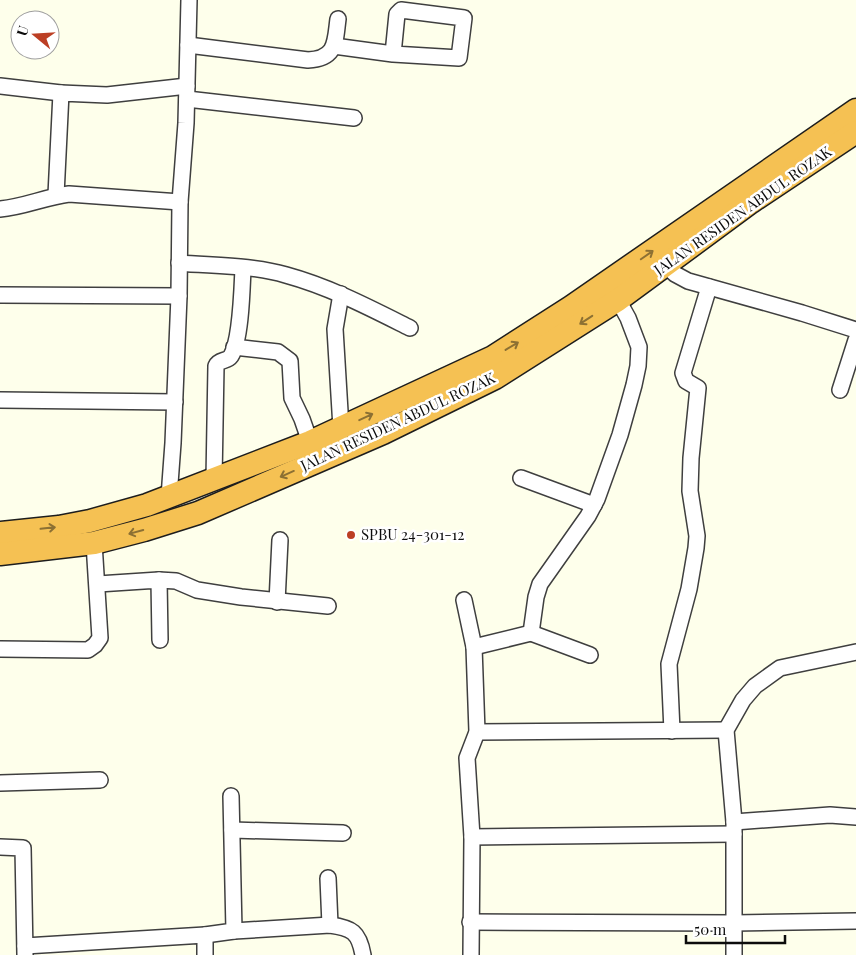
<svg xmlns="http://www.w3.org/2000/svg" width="856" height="955" font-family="'Playfair Display',serif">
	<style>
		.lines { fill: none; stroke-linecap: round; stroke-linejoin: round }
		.minor-casing { stroke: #3f3f3f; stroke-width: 18 }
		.highway-casing { stroke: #1d1d1d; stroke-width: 25 }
		.minor { stroke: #fff; stroke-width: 15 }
		.highway { stroke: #f5c153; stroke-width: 22 }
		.oneway { stroke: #8c7033 }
		.poi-dot { fill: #bc3f24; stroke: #fff; stroke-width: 2 }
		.labels { text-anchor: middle; stroke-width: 5; stroke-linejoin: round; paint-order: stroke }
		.street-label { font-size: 15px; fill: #0c0c0c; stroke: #fff }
		.poi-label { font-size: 15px; fill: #0c0c0c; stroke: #fff; text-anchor: start }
	</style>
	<rect width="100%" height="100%" fill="#feffeb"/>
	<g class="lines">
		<defs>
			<g id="minor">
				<path d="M 188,45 L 308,60 C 337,59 335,41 338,19"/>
				<path d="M 334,46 L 393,54 L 397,14 L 401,10 L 464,18 L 459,58 L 393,54"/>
				<path d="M 0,86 L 61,93"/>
				<path d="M 187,99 L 354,118"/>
				<path d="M 56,195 L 61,93 L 107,95 L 187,86"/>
				<path d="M 0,209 C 24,207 45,197 69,194 L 180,202"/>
				<path d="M 179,263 C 214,266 252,265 286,275 C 330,287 370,308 410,328"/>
				<path d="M 666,266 L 675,274 L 688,281 L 802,313 L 856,330"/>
				<path d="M 341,294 L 335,329 L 341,428"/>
				<path d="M 0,295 L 179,296"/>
				<path d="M 234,347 L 278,352 L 290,361 L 292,398 L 302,419 L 310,442"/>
				<path d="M 840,390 L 856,340"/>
				<path d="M 0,400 L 175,402"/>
				<path d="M 521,478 L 594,505"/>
				<path d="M 214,479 L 216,366 C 219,359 227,362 231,356 C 241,340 242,289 243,268"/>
				<path d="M 169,497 L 173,443 L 179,296 L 180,202 L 186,123 L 189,0"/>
				<path d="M 159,580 L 176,581 L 197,590 L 241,597 L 328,606"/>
				<path d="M 98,584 L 159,580 L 160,640"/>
				<path d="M 464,600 L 474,647 L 477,732 L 467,758 L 472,837 L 471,955"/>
				<path d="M 277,602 L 280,540"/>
				<path d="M 531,633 L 590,655"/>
				<path d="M 474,647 L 531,633 L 536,597 L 540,584 L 588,516 L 597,499 L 620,435 L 634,385 L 638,366 L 639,347 L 628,318 L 618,300"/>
				<path d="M 0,649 L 88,650 L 95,645 L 100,638 L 94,543"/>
				<path d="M 672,731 L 669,664 L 689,589 L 696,548 L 697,536 L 690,491 L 691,458 L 698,388 L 686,381 L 683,373 L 709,287"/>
				<path d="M 477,732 L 726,730"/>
				<path d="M 0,783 L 100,780"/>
				<path d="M 734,822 L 830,815 L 856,817"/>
				<path d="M 232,830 L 343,833"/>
				<path d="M 472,837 L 734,834"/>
				<path d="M 0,847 L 23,848 L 25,954"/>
				<path d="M 328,878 L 330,925"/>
				<path d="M 470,922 L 734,923 L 856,921"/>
				<path d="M 234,931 L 330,925 C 352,928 359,932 363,955"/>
				<path d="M 205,935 L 234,931 L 231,796"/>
				<path d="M 25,946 L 205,935 L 205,955"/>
				<path d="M 734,955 L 734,822 L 726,730 L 743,700 L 755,686 L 780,668 L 856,652"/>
			</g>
			<g id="highway">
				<path d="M 0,533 L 59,527 L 90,521 L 147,505 L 310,442 L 493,357 L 571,307 L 856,110"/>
				<path d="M 0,554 L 94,543 L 144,530 L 198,513 L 383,433 L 440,405 L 495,378 L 618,300 L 751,202 L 856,132"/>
			</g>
		</defs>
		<use href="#minor" class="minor-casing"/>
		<use href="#highway" class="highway-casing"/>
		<use href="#minor" class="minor"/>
		<use href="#highway" class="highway"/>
	</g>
	<defs><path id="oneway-shaft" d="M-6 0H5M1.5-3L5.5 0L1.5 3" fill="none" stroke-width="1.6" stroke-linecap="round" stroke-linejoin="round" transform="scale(1.25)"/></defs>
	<g class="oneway">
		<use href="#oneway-shaft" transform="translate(647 255) rotate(-35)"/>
		<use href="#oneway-shaft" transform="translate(586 320) rotate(147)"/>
		<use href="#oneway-shaft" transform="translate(512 346) rotate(-31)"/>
		<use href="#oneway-shaft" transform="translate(366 417) rotate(-25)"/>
		<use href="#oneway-shaft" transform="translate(287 474) rotate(156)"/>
		<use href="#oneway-shaft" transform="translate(48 528) rotate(-6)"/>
		<use href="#oneway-shaft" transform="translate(136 532) rotate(165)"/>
	</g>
	<circle class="poi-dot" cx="351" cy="535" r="5"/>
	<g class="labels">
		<g class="street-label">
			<text transform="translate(743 211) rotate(-35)" y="5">JALAN RESIDEN ABDUL ROZAK</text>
			<text transform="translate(398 422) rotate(-25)" y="5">JALAN RESIDEN ABDUL ROZAK</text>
		</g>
		<g class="poi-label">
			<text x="361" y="540">SPBU 24-301-12</text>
		</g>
	</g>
	<g transform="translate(35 35) rotate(288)"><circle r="24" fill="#ffffff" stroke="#9e9e9e"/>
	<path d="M0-4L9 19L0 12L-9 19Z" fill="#bc3f24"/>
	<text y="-8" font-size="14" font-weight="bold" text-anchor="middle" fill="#0c0c0c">U</text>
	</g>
	<path d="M686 935v8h99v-8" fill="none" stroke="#0c0c0c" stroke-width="2.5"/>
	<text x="694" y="935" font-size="15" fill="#0c0c0c" stroke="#ffffff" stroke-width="4" paint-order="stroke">50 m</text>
</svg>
